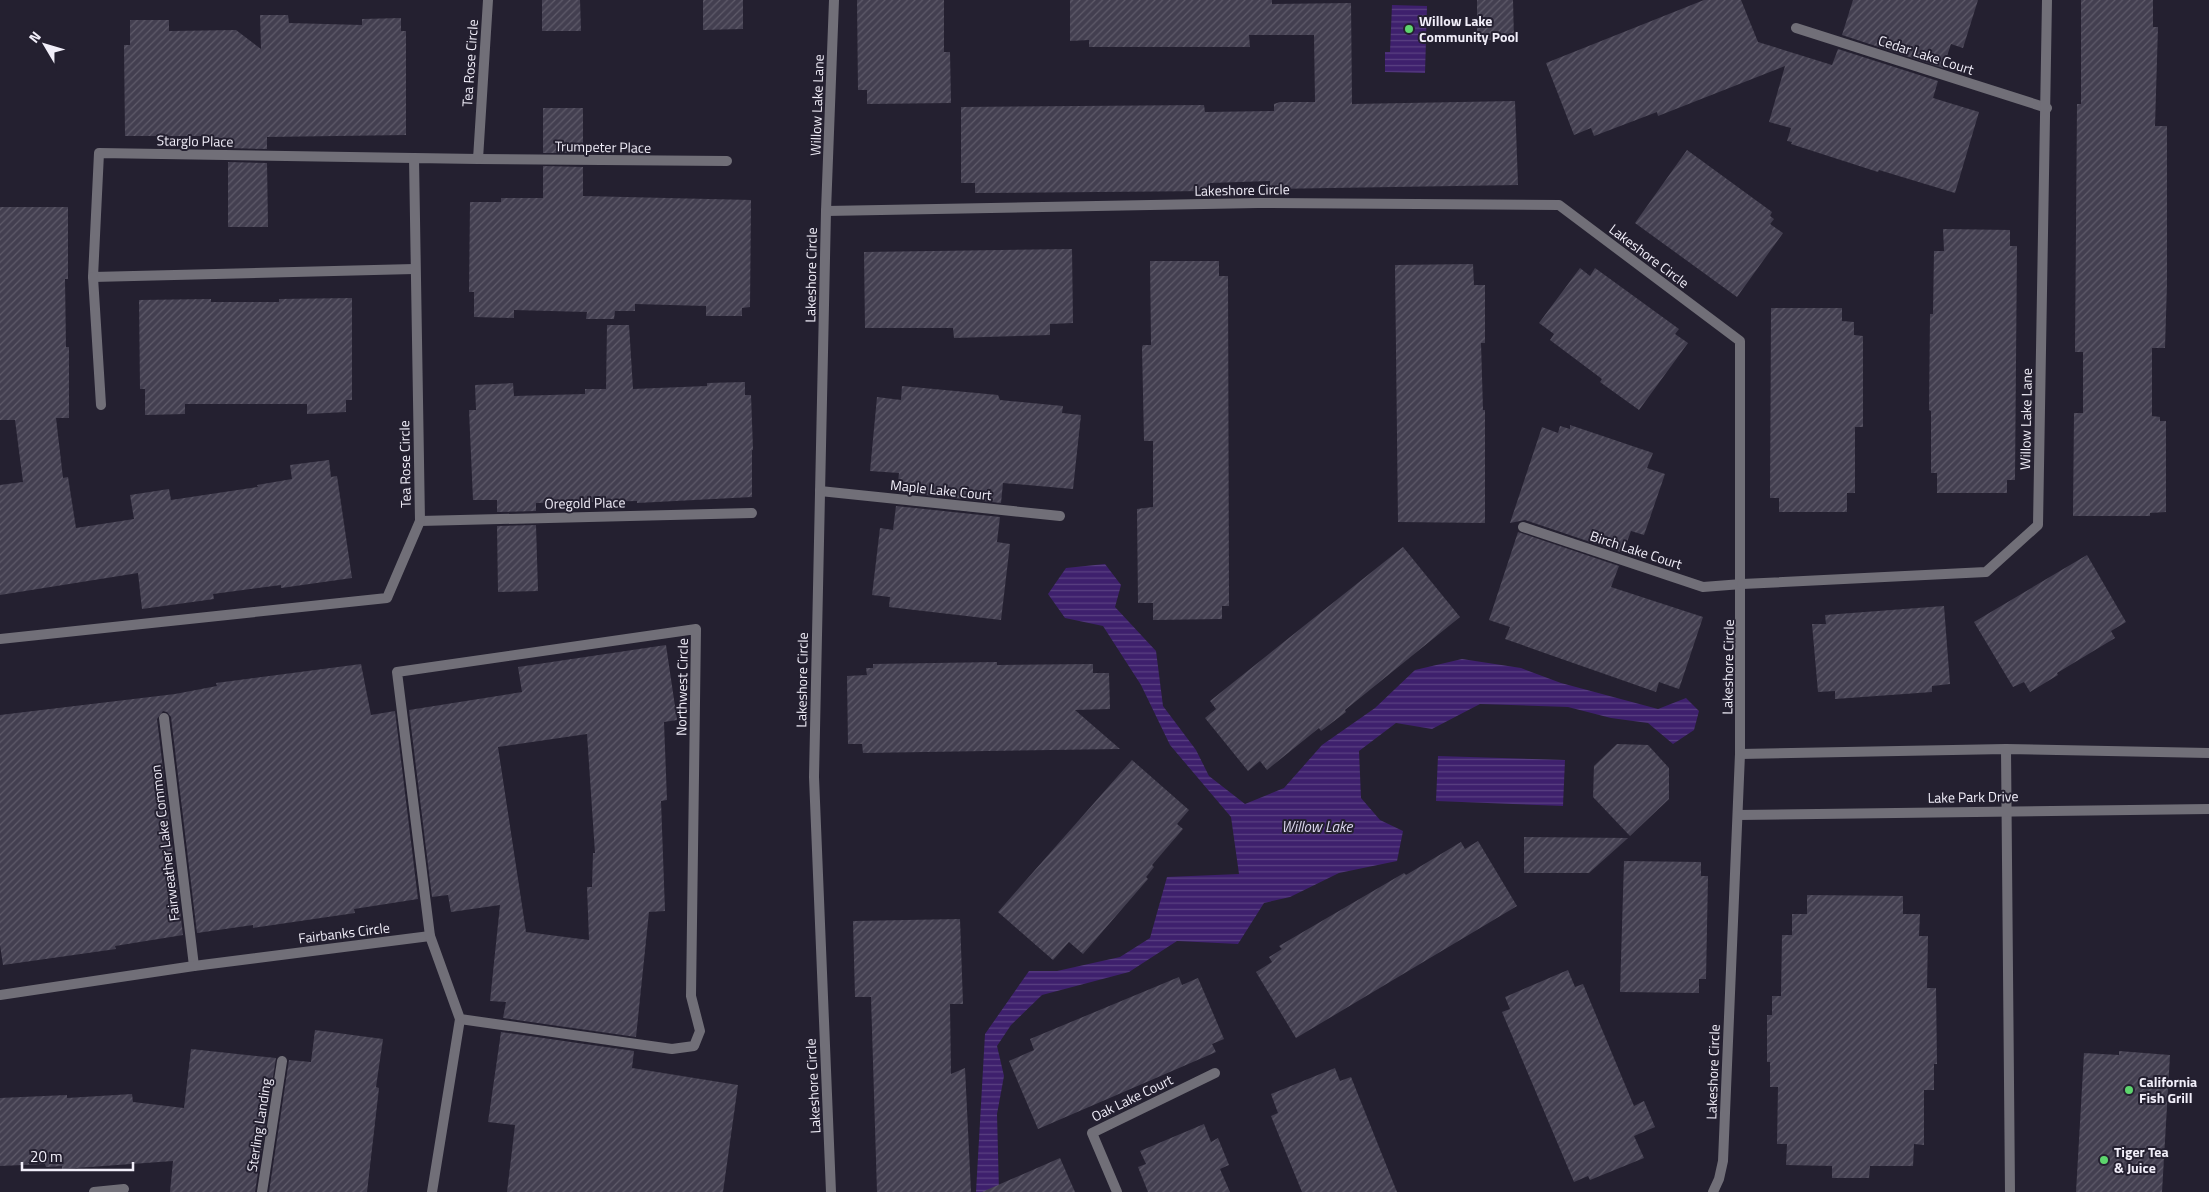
<svg xmlns="http://www.w3.org/2000/svg" width="2209" height="1192" font-family="'Titillium Web',sans-serif">
	<style>
		.water { fill: url(#water-rules) }
		.building { fill: url(#building-hatch); fill-rule: evenodd }
		.lines { fill: none; stroke-linecap: round; stroke-linejoin: round }
		.lane { stroke: #716f78; stroke-width: 10 }
		.street { stroke: #716f78; stroke-width: 10 }
		.poi-dot { fill: #5dd56d; stroke: #242030; stroke-width: 2 }
		.labels { text-anchor: middle; stroke-width: 4; stroke-linejoin: round; paint-order: stroke }
		.poi-label { font-size: 14px; font-weight: bold; fill: #f1eef9; stroke: #242030; text-anchor: start }
		.street-label { font-size: 14px; fill: #f1eef9; stroke: #242030 }
		.water-label { font-size: 15px; font-style: italic; fill: #dbd6ed; stroke: #242030 }
	</style>
	<defs>
		<pattern id="water-rules" width="6" height="5" patternUnits="userSpaceOnUse" patternTransform="scale(1.25)"><rect width="6" height="5" fill="#3e206d"/><path d="M0 2.5h6" fill="none" stroke="#5a4183"/></pattern>
		<pattern id="building-hatch" width="6" height="6" patternUnits="userSpaceOnUse" patternTransform="scale(1.25)"><rect width="6" height="6" fill="#433f50"/><path d="M-1 1l2-2M0 6l6-6M5 7l2-2" fill="none" stroke="#5f5b6a"/></pattern>
	</defs>
	<rect width="100%" height="100%" fill="#242030"/>
	<g class="water">
		<path d="M 1392,5 L 1427,6 L 1425,73 L 1385,72 L 1385,52 L 1390,52 Z"/>
		<path d="M 1105,564 L 1121,585 L 1115,607 L 1156,651 L 1163,706 L 1196,750 L 1209,776 L 1245,804 L 1284,788 L 1322,745 L 1375,708 L 1415,670 L 1462,659 L 1521,668 L 1561,683 L 1658,709 L 1686,698 L 1699,711 L 1694,730 L 1673,744 L 1648,723 L 1611,718 L 1568,707 L 1480,704 L 1432,729 L 1396,723 L 1359,751 L 1361,798 L 1380,820 L 1403,831 L 1397,861 L 1339,873 L 1290,897 L 1264,903 L 1238,944 L 1177,941 L 1129,972 L 1042,995 L 1011,1025 L 997,1046 L 1004,1076 L 997,1114 L 999,1192 L 976,1192 L 985,1034 L 1029,971 L 1057,971 L 1120,957 L 1150,938 L 1167,877 L 1239,874 L 1231,817 L 1170,745 L 1141,685 L 1103,626 L 1065,618 L 1048,594 L 1066,568 Z"/>
		<path d="M 1438,756 L 1565,760 L 1563,806 L 1436,801 Z"/>
	</g>
	<g class="building">
		<path d="M 542,0 L 580,0 L 581,31 L 542,31 Z"/>
		<path d="M 703,0 L 743,0 L 743,29 L 703,30 Z"/>
		<path d="M 857,0 L 944,0 L 944,52 L 950,52 L 951,103 L 867,104 L 867,90 L 858,90 Z"/>
		<path d="M 1070,0 L 1272,0 L 1272,4 L 1351,3 L 1352,104 L 1515,101 L 1518,185 L 1270,189 L 1270,181 L 1210,183 L 1210,191 L 975,193 L 975,183 L 961,183 L 961,107 L 1204,105 L 1205,112 L 1274,111 L 1274,104 L 1280,102 L 1315,102 L 1314,35 L 1249,35 L 1250,47 L 1089,47 L 1089,40 L 1070,41 Z"/>
		<path d="M 1477,0 L 1513,0 L 1514,40 L 1477,40 Z"/>
		<path d="M 1704,0 L 1741,0 L 1758,42 L 1832,65 L 1838,49 L 1938,81 L 1933,98 L 1979,112 L 1955,193 L 1879,170 L 1878,172 L 1791,144 L 1792,142 L 1787,141 L 1791,128 L 1769,122 L 1785,66 L 1658,116 L 1657,112 L 1594,136 L 1591,128 L 1574,135 L 1546,63 Z"/>
		<path d="M 1853,0 L 1978,0 L 1963,48 L 1951,44 L 1943,68 L 1842,35 Z"/>
		<path d="M 2081,0 L 2153,0 L 2153,27 L 2158,27 L 2155,126 L 2167,126 L 2167,284 L 2165,348 L 2152,348 L 2152,416 L 2160,417 L 2160,421 L 2166,421 L 2166,512 L 2150,513 L 2150,516 L 2073,516 L 2074,413 L 2083,413 L 2083,352 L 2075,352 L 2077,104 L 2081,104 Z"/>
		<path d="M 260,15 L 288,15 L 289,23 L 362,25 L 362,19 L 401,18 L 401,31 L 406,31 L 406,135 L 267,137 L 267,149 L 228,148 L 228,138 L 203,138 L 203,136 L 125,136 L 124,45 L 130,45 L 130,20 L 169,20 L 169,31 L 236,30 L 261,49 Z"/>
		<rect x="543" y="108" width="40" height="45"/>
		<path d="M 1687,150 L 1772,212 L 1770,216 L 1774,219 L 1770,224 L 1783,233 L 1737,297 L 1635,223 Z"/>
		<path d="M 228,162 L 267,163 L 268,227 L 228,227 Z"/>
		<path d="M 543,166 L 583,167 L 583,196 L 751,200 L 750,307 L 742,308 L 742,316 L 706,316 L 706,306 L 635,304 L 635,311 L 615,311 L 614,319 L 586,319 L 587,312 L 514,310 L 514,318 L 474,317 L 474,292 L 469,292 L 470,202 L 501,202 L 501,198 L 543,198 Z"/>
		<path d="M 0,207 L 68,207 L 68,279 L 65,279 L 66,347 L 69,347 L 69,418 L 56,418 L 63,478 L 68,477 L 76,528 L 134,519 L 130,495 L 169,489 L 171,500 L 258,487 L 257,485 L 292,479 L 290,465 L 329,460 L 331,477 L 337,476 L 352,578 L 281,588 L 281,585 L 213,594 L 214,599 L 142,609 L 138,573 L 0,595 L 0,485 L 23,482 L 15,420 L 0,420 Z"/>
		<path d="M 1943,229 L 2010,230 L 2010,246 L 2017,246 L 2015,480 L 2007,480 L 2007,493 L 1937,493 L 1937,473 L 1931,473 L 1931,411 L 1929,410 L 1930,314 L 1933,314 L 1934,251 L 1944,251 Z"/>
		<path d="M 1072,249 L 1073,323 L 1050,324 L 1050,335 L 954,338 L 953,328 L 865,328 L 864,252 Z"/>
		<path d="M 1150,261 L 1219,261 L 1219,276 L 1228,276 L 1229,606 L 1222,606 L 1222,619 L 1153,620 L 1153,603 L 1138,603 L 1137,509 L 1153,507 L 1153,441 L 1144,441 L 1142,347 L 1143,345 L 1151,345 Z"/>
		<path d="M 1473,264 L 1474,285 L 1485,285 L 1485,343 L 1481,343 L 1483,410 L 1485,410 L 1485,523 L 1398,522 L 1395,265 Z"/>
		<path d="M 1580,268 L 1590,276 L 1595,268 L 1679,329 L 1675,334 L 1688,343 L 1639,410 L 1600,382 L 1602,379 L 1550,340 L 1554,334 L 1539,323 Z"/>
		<path d="M 352,298 L 352,400 L 346,400 L 346,412 L 307,414 L 307,404 L 185,404 L 185,414 L 145,415 L 145,389 L 140,389 L 139,300 L 211,299 L 211,302 L 279,302 L 279,299 Z"/>
		<path d="M 1771,308 L 1842,308 L 1842,321 L 1854,322 L 1854,335 L 1863,336 L 1863,427 L 1855,427 L 1855,493 L 1847,493 L 1847,512 L 1779,512 L 1779,498 L 1770,498 Z"/>
		<path d="M 607,325 L 629,325 L 633,389 L 707,386 L 707,383 L 745,382 L 745,395 L 751,395 L 753,450 L 752,450 L 752,497 L 637,503 L 637,501 L 536,503 L 536,511 L 497,512 L 497,500 L 473,500 L 469,410 L 476,410 L 475,385 L 513,383 L 514,396 L 585,394 L 585,389 L 606,389 Z"/>
		<path d="M 902,386 L 998,395 L 1000,400 L 1063,406 L 1062,413 L 1081,415 L 1073,489 L 1003,483 L 1001,503 L 897,492 L 899,473 L 870,471 L 877,397 L 901,400 Z"/>
		<path d="M 1570,425 L 1653,453 L 1647,468 L 1665,474 L 1644,535 L 1631,531 L 1623,553 L 1525,520 L 1510,523 L 1542,427 L 1558,433 L 1560,426 L 1570,429 Z"/>
		<path d="M 896,506 L 1000,517 L 997,542 L 1010,544 L 1001,620 L 889,607 L 890,597 L 872,595 L 880,528 L 893,530 Z"/>
		<path d="M 536,525 L 538,591 L 498,592 L 497,526 Z"/>
		<path d="M 1518,532 L 1619,566 L 1611,587 L 1703,617 L 1679,689 L 1659,682 L 1656,692 L 1505,639 L 1510,627 L 1489,620 Z"/>
		<path d="M 1403,547 L 1460,617 L 1345,710 L 1346,712 L 1321,731 L 1319,728 L 1267,770 L 1260,761 L 1248,771 L 1205,718 L 1216,709 L 1210,701 Z"/>
		<path d="M 2087,555 L 2126,622 L 2111,631 L 2115,638 L 2057,673 L 2058,675 L 2030,692 L 2024,682 L 2013,687 L 1974,622 Z"/>
		<path d="M 1944,606 L 1950,684 L 1932,686 L 1932,692 L 1835,699 L 1835,691 L 1818,692 L 1812,624 L 1826,624 L 1825,615 Z"/>
		<path d="M 666,645 L 677,720 L 664,722 L 667,800 L 661,801 L 665,911 L 649,912 L 636,1037 L 503,1018 L 506,1002 L 490,1001 L 500,905 L 451,912 L 448,895 L 432,897 L 409,710 L 522,692 L 518,667 ZM 587,734 L 595,853 L 593,853 L 592,887 L 587,887 L 589,940 L 526,932 L 498,747 Z"/>
		<path d="M 997,662 L 997,665 L 1093,664 L 1093,673 L 1109,673 L 1110,709 L 1075,710 L 1120,749 L 863,753 L 862,744 L 848,744 L 847,676 L 867,675 L 866,668 L 873,668 L 873,664 Z"/>
		<path d="M 361,664 L 371,715 L 395,711 L 418,899 L 354,909 L 355,913 L 253,928 L 253,925 L 197,933 L 171,717 L 167,712 L 163,711 L 157,719 L 183,935 L 115,946 L 116,949 L 3,965 L 0,945 L 0,715 L 175,694 L 217,686 L 216,683 Z"/>
		<path d="M 1617,744 L 1648,745 L 1669,768 L 1669,799 L 1630,836 L 1593,797 L 1594,766 Z"/>
		<path d="M 1132,760 L 1189,810 L 1177,824 L 1183,829 L 1152,865 L 1154,867 L 1146,877 L 1148,879 L 1083,954 L 1069,942 L 1053,960 L 998,912 Z"/>
		<path d="M 1524,837 L 1628,838 L 1589,873 L 1524,873 Z"/>
		<path d="M 1478,841 L 1517,906 L 1296,1038 L 1256,972 L 1272,962 L 1269,957 L 1282,949 L 1279,946 L 1404,873 L 1406,875 L 1461,842 L 1465,849 Z"/>
		<path d="M 1624,861 L 1701,862 L 1701,876 L 1708,876 L 1706,979 L 1699,979 L 1699,993 L 1620,992 Z"/>
		<path d="M 1807,895 L 1903,896 L 1903,914 L 1920,914 L 1919,936 L 1928,936 L 1927,988 L 1936,988 L 1937,1064 L 1934,1064 L 1934,1090 L 1924,1090 L 1924,1145 L 1914,1144 L 1913,1166 L 1870,1166 L 1869,1178 L 1832,1178 L 1832,1166 L 1786,1165 L 1787,1144 L 1777,1144 L 1778,1087 L 1770,1087 L 1770,1062 L 1767,1062 L 1767,1015 L 1772,1015 L 1772,996 L 1781,996 L 1782,935 L 1792,935 L 1792,914 L 1807,914 Z"/>
		<path d="M 960,919 L 963,1004 L 950,1004 L 951,1074 L 965,1068 L 971,1192 L 877,1192 L 871,997 L 855,997 L 853,921 Z"/>
		<path d="M 1568,970 L 1575,987 L 1583,984 L 1634,1106 L 1644,1101 L 1655,1127 L 1634,1136 L 1644,1158 L 1590,1180 L 1588,1176 L 1574,1182 L 1502,1012 L 1510,1009 L 1505,997 Z"/>
		<path d="M 1179,977 L 1182,985 L 1198,978 L 1224,1039 L 1212,1044 L 1216,1052 L 1038,1129 L 1009,1061 L 1034,1050 L 1030,1039 Z"/>
		<path d="M 315,1030 L 383,1039 L 376,1087 L 379,1088 L 367,1192 L 269,1192 L 289,1060 L 311,1062 Z"/>
		<path d="M 501,1032 L 634,1051 L 632,1068 L 738,1085 L 723,1192 L 507,1192 L 515,1125 L 488,1122 Z"/>
		<path d="M 191,1049 L 276,1058 L 255,1192 L 170,1192 L 173,1161 L 62,1169 L 62,1166 L 46,1167 L 45,1164 L 0,1166 L 0,1098 L 67,1095 L 67,1098 L 132,1094 L 133,1102 L 184,1108 Z"/>
		<path d="M 2119,1051 L 2170,1055 L 2162,1192 L 2076,1192 L 2084,1053 L 2119,1055 Z"/>
		<path d="M 1335,1068 L 1340,1081 L 1351,1077 L 1397,1192 L 1302,1192 L 1271,1116 L 1278,1113 L 1271,1094 Z"/>
		<path d="M 1204,1124 L 1211,1142 L 1218,1138 L 1229,1165 L 1220,1169 L 1230,1192 L 1148,1192 L 1138,1167 L 1146,1164 L 1140,1151 Z"/>
		<path d="M 1060,1158 L 1075,1192 L 982,1192 Z"/>
	</g>
	<g class="lines">
		<g class="lane">
			<path d="M 1796,28 L 2047,108"/>
			<path d="M 414,158 L 99,153 L 93,277 L 414,269"/>
			<path d="M 478,159 L 727,161"/>
			<path d="M 93,277 L 101,405"/>
			<path d="M 820,491 L 1060,516"/>
			<path d="M 420,521 L 752,513"/>
			<path d="M 1523,527 L 1703,587 L 1742,584"/>
			<path d="M 164,718 L 194,966"/>
			<path d="M 2006,749 L 2010,1192"/>
			<path d="M 94,1192 L 124,1189"/>
			<path d="M 262,1192 L 282,1061"/>
			<path d="M 1117,1192 L 1092,1133 L 1215,1073"/>
		</g>
		<g class="street">
			<path d="M 826,211 L 1258,203 L 1559,205 L 1740,341 L 1740,754 L 1723,1161 L 1719,1179 L 1713,1192"/>
			<path d="M 1742,584 L 1986,572 L 2038,525 L 2047,0"/>
			<path d="M 0,639 L 387,598 L 420,521 L 414,158 L 478,159 L 488,0"/>
			<path d="M 1740,754 L 2006,749 L 2209,753"/>
			<path d="M 1738,815 L 2209,809"/>
			<path d="M 0,995 L 194,966 L 430,936"/>
			<path d="M 432,1192 L 460,1019 L 430,936 L 397,672 L 696,629 L 691,996 L 700,1031 L 694,1046 L 672,1049 L 460,1019"/>
			<path d="M 831,1192 L 814,777 L 826,211 L 834,0"/>
		</g>
	</g>
	<g class="poi-dot">
		<circle cx="1409" cy="29" r="5"/>
		<circle cx="2129" cy="1090" r="5"/>
		<circle cx="2104" cy="1160" r="5"/>
	</g>
	<g class="labels">
		<g class="poi-label">
			<text x="1419" y="26">Willow Lake<tspan x="1419" dy="16">Community Pool</tspan></text>
			<text x="2139" y="1087">California<tspan x="2139" dy="16">Fish Grill</tspan></text>
			<text x="2114" y="1157">Tiger Tea<tspan x="2114" dy="16">&amp; Juice</tspan></text>
		</g>
		<g class="street-label">
			<text transform="translate(1926 55) rotate(18)" y="5">Cedar Lake Court</text>
			<text transform="translate(470 63) rotate(-86)" y="5">Tea Rose Circle</text>
			<text transform="translate(817 105) rotate(-88)" y="5">Willow Lake Lane</text>
			<text transform="translate(195 141) rotate(1)" y="5">Starglo Place</text>
			<text transform="translate(603 147) rotate(1)" y="5">Trumpeter Place</text>
			<text transform="translate(1242 190) rotate(-1)" y="5">Lakeshore Circle</text>
			<text transform="translate(1649 256) rotate(37)" y="5">Lakeshore Circle</text>
			<text transform="translate(811 275) rotate(-89)" y="5">Lakeshore Circle</text>
			<text transform="translate(2026 419) rotate(-89)" y="5">Willow Lake Lane</text>
			<text transform="translate(405 464) rotate(-91)" y="5">Tea Rose Circle</text>
			<text transform="translate(941 490) rotate(6)" y="5">Maple Lake Court</text>
			<text transform="translate(585 503) rotate(-1)" y="5">Oregold Place</text>
			<text transform="translate(1636 550) rotate(18)" y="5">Birch Lake Court</text>
			<text transform="translate(1728 667) rotate(-89)" y="5">Lakeshore Circle</text>
			<text transform="translate(802 680) rotate(-89)" y="5">Lakeshore Circle</text>
			<text transform="translate(682 687) rotate(-89)" y="5">Northwest Circle</text>
			<text transform="translate(1973 797) rotate(-1)" y="5">Lake Park Drive</text>
			<text transform="translate(165 843) rotate(-97)" y="5">Fairweather Lake Common</text>
			<text transform="translate(344 933) rotate(-7)" y="5">Fairbanks Circle</text>
			<text transform="translate(1713 1072) rotate(-88)" y="5">Lakeshore Circle</text>
			<text transform="translate(813 1086) rotate(-93)" y="5">Lakeshore Circle</text>
			<text transform="translate(1132 1098) rotate(-26)" y="5">Oak Lake Court</text>
			<text transform="translate(259 1125) rotate(-81)" y="5">Sterling Landing</text>
		</g>
		<g class="water-label">
			<text x="1317" y="832">Willow Lake</text>
		</g>
	</g>
	<g transform="translate(45 45) rotate(308)" stroke="#242030" stroke-width="4" paint-order="stroke">
	<path d="M0-4L9 19L0 12L-9 19Z" fill="#f1eef9"/>
	<text y="-8" font-size="14" font-weight="bold" text-anchor="middle" fill="#f1eef9">N</text>
	</g>
	<path d="M22 1162v8h111v-8" fill="none" stroke="#f1eef9" stroke-width="2.5"/>
	<text x="30" y="1162" font-size="15" fill="#f1eef9" stroke="#242030" stroke-width="4" paint-order="stroke">20 m</text>
</svg>
